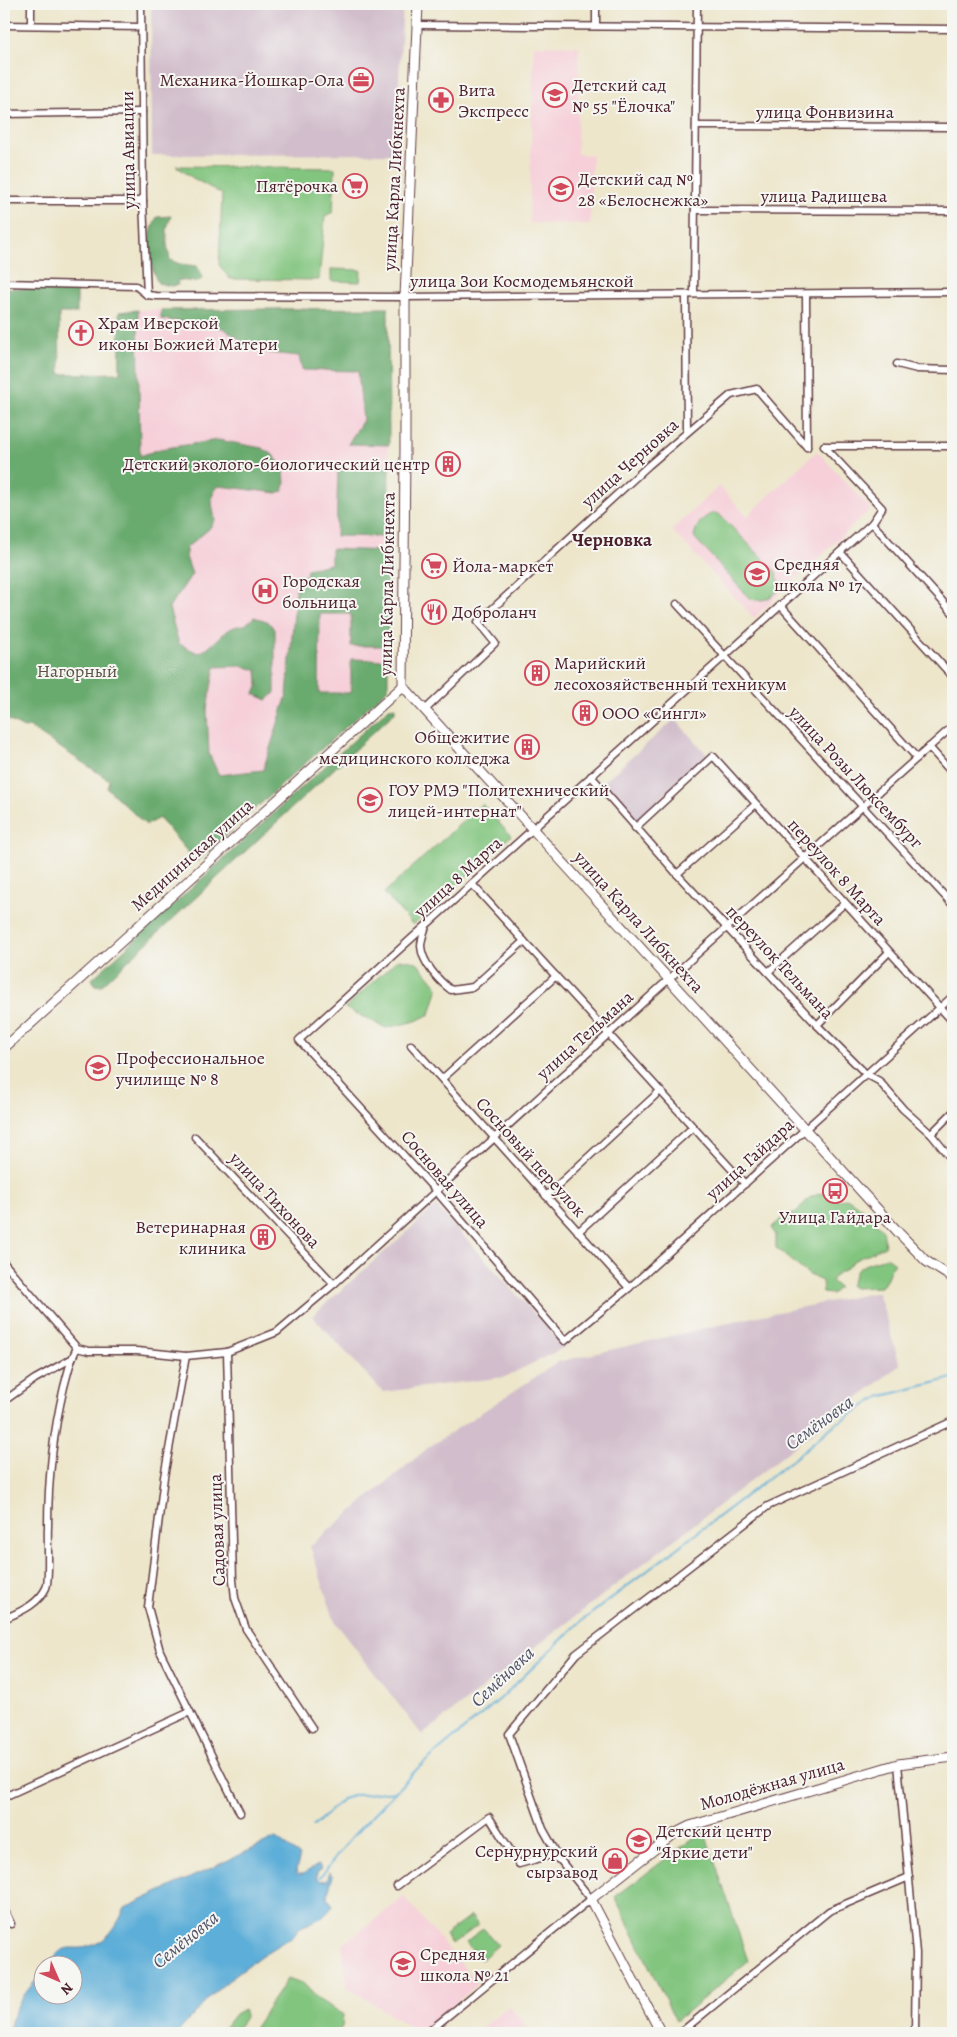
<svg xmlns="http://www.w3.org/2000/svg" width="957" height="2037" font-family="Alegreya,serif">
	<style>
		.built { fill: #f6cfd9 }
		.industrial { fill: #d1bdcb }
		.green { fill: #82c57f; stroke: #667255 }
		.forest { fill: #69aa6e; stroke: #5a644c }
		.water { fill: #5daed8; stroke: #546682 }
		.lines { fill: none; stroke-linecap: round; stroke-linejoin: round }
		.stream { stroke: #5daed8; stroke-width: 2 }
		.minor-casing { stroke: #623d43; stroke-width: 9 }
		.tertiary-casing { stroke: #623d43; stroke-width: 11 }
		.secondary-casing { stroke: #623d43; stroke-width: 11 }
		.minor { stroke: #fff; stroke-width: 6 }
		.tertiary { stroke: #fff; stroke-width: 9 }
		.secondary { stroke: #fff; stroke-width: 9 }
		.labels { text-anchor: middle; stroke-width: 4; stroke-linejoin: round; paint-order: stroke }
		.poi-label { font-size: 18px; fill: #4a1f2b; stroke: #f6f6f2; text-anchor: start }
		.street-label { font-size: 18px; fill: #4a1f2b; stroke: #f6f6f2 }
		.park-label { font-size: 18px; fill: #5b5144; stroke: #f6f6f2 }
		.neighbourhood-label { font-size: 19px; font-weight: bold; fill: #4a1f2b; stroke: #f6f6f2 }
		.water-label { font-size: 19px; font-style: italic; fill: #515168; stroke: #f6f6f2 }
	</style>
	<rect width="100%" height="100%" fill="#f6f6f2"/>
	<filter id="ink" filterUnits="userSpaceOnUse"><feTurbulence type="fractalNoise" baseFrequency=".02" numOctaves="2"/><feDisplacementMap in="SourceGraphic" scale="10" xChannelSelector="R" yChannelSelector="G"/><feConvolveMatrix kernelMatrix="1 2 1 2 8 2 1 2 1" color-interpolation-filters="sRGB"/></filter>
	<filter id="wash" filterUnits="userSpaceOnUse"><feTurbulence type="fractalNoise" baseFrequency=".0096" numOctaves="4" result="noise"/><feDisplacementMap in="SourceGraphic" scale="20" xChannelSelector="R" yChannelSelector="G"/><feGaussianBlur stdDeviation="1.12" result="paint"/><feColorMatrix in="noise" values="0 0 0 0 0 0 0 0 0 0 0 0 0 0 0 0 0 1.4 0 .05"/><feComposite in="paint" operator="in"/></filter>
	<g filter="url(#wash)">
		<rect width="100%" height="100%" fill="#ede6cb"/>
		<g class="built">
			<path d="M 534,45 L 579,46 L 577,154 L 592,155 L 590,224 L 529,223 Z"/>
			<path d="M 388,308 L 388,689 L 196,862 L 143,630 L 138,310 Z"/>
			<path d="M 817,451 L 871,509 L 754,618 L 672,530 L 719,486 L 747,516 Z"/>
			<path d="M 404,1897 L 478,1984 L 420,2033 L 348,1988 L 342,1945 Z"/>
			<path d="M 509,2006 L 532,2033 L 475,2033 Z"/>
		</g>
		<g class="industrial">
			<path d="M 151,4 L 403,4 L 395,154 L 152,155 Z"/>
			<path d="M 675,719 L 708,756 L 634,822 L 601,784 Z"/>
			<path d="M 436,1206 L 565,1347 L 505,1377 L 383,1392 L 312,1316 Z"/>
			<path d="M 878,1292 L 900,1365 L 422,1735 L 335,1622 L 310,1546 L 429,1447 L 558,1362 L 758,1316 Z"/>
		</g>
		<g class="green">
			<path d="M 176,166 L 335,168 L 333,212 L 325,216 L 319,280 L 230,279 L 219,265 L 222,194 L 193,178 Z"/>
			<path d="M 331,269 L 361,270 L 360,282 L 331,281 Z"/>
			<path d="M 714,513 L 719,514 L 776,572 L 779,581 L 779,590 C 769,599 764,602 750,599 L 694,537 C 696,525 702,517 714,513 Z"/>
			<path d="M 482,804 L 511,836 L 413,925 L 384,893 Z"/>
			<path d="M 398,959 L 417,962 L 438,987 L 430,1014 L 416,1021 L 386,1028 L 345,1008 Z"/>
			<path d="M 824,1192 L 834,1200 L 848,1199 L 858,1205 L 883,1230 L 885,1246 L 853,1261 L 846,1269 L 836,1274 L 831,1281 L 839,1288 L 832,1294 L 823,1293 L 822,1281 C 804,1275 791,1258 776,1248 L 776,1235 L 771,1228 L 786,1215 L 797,1212 L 809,1198 Z"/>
			<path d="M 887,1257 L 895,1263 C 887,1271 889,1279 881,1287 L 854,1288 L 850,1285 C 854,1280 853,1274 857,1270 C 865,1262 877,1262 887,1257 Z"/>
			<path d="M 704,1830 L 748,1961 L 676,2021 L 615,1897 Z"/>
			<path d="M 471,1916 L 478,1925 L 452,1945 L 445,1935 Z"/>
			<path d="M 483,1928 L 498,1945 L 481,1960 L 466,1943 Z"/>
			<path d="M 288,1978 L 304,1984 L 319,2000 L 343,2014 L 342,2027 L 337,2033 L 250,2033 Z"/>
			<path d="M 244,2009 L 245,2017 L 235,2033 L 220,2033 L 235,2014 Z"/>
		</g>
		<g class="forest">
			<path d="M 171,216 L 167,228 L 167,244 L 170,260 L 180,264 L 197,266 L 203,278 L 197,282 L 177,280 L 178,285 L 171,286 L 158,283 C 148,263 146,237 157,217 Z"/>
			<path d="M 4,288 L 77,290 L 77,313 L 59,313 L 60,374 L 120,373 L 119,312 L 138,310 L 140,456 L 160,449 L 218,440 L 262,448 L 272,454 L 284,468 L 285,485 L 283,491 L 277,493 L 219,486 C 208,496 213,506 215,520 L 209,529 L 186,548 L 186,557 L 192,574 L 169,608 L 179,644 L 198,653 C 217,647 223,625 245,625 L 254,617 L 267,621 L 275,629 L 275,693 L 267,700 L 254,694 L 258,685 L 257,670 L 241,666 L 215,667 L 207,709 L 209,754 L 219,775 L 263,770 L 287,695 L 297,576 L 306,576 L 307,569 L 331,564 L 331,549 L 388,551 L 388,646 L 351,646 L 351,614 L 320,614 L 319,693 L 351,693 L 351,659 L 388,660 L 388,689 L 196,862 L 159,818 L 146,825 L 107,788 L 109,780 L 29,727 L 24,728 L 4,718 Z"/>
			<path d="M 388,308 L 389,445 L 348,444 L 363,420 L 358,371 L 302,370 L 299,356 L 269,353 L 248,345 L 223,328 L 161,319 L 161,310 Z"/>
			<path d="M 338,466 L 389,467 L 388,537 L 336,536 Z"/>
			<path d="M 395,707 L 395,712 L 101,986 L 95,985 L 92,979 L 389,708 Z"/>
		</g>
		<path class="water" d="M 276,1838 L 300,1856 L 296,1870 L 298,1874 L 303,1874 L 318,1865 L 322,1868 L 317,1872 L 317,1879 L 321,1881 L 328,1880 L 329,1872 L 333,1876 L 327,1895 L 333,1906 L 321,1918 L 299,1928 L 293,1936 L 262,1955 L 235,1975 L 214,1993 L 177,2033 L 9,2033 C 12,2007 26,1992 42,1973 L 42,1994 L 72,1994 L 72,1964 L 49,1963 C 69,1938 71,1954 93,1945 C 110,1939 118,1923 125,1908 Z"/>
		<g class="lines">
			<g class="stream">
				<path d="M 313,1827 L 342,1799 L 356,1795 L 396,1791"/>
				<path d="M 318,1880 L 351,1838 L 418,1768 L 500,1699 L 579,1623 L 791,1461 L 834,1425 L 879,1397 L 953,1378"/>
			</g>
		</g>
	</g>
	<g filter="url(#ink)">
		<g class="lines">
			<defs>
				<g id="minor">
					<path d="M 141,4 L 143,201 L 147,295"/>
					<path d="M 31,24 L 31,4"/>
					<path d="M 4,25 L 140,27"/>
					<path d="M 417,25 L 953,29"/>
					<path d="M 596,26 L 596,4"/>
					<path d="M 4,114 L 142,112"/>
					<path d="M 696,126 L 953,127"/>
					<path d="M 4,201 L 143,201"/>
					<path d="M 695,210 L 953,211"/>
					<path d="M 4,283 L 136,286 L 147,295 L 156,296 L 405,297 L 953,292"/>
					<path d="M 694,294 L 697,4"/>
					<path d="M 806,294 L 807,447"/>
					<path d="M 686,295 L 687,432"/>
					<path d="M 897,364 L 917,369 L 953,370"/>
					<path d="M 824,446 L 882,508 L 872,523 L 299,1040 L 436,1191 L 565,1341 L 629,1288 L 953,996"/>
					<path d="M 824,446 L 953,446"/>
					<path d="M 872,523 L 953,613"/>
					<path d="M 840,552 L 953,677"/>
					<path d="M 677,604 L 953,905"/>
					<path d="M 780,605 L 917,758"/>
					<path d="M 425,710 L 495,643 L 478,622 L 649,465 L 731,395 L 757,389 L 807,447"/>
					<path d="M 929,747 L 953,774"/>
					<path d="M 591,776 L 677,874 L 817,1025 L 866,1074 L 879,1081 L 903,1109 L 931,1134 L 953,1161"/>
					<path d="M 635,828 L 713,756 L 953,1022"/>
					<path d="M 677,874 L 756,804"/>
					<path d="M 472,884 L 745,1184"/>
					<path d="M 426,926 C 424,932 421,940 421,946 C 422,963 439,981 451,990 L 473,987 L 524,941"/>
					<path d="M 768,972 L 845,903"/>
					<path d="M 817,1025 L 889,952"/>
					<path d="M 411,1045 L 629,1288"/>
					<path d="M 442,1079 L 556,976"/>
					<path d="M 931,1134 L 953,1112"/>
					<path d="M 195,1137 L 334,1284"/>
					<path d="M 546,1196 L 660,1091"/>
					<path d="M 578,1232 L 693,1127"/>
					<path d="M 4,1263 L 77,1348 L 89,1351 L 137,1351 L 186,1356 L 227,1352 L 277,1332 L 334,1284 L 669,979 L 953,726"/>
					<path d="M 227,1352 L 233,1580 L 235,1598 L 246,1629 L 312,1728"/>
					<path d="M 186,1356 L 164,1477 L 148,1607 L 160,1651 L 240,1813"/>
					<path d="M 4,1401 L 35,1379 L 71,1359"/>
					<path d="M 4,1619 C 19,1612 38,1605 46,1588 C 50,1580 47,1539 48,1527 C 48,1480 53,1433 64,1387 C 68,1373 70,1360 77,1348"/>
					<path d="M 898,1764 L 916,1953 L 915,2033"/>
					<path d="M 4,1797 L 190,1712"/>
					<path d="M 397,1886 L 489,1817 L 519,1864 L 551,1855 L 559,1860"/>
					<path d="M 4,1909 L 11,1924"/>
					<path d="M 427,2033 L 591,1899 L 561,1861 L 543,1829 L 509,1734 L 576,1654 L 768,1506 L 953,1421"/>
					<path d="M 680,2033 L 829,1911 L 909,1877"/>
				</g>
				<path id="tertiary" d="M 661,2033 L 591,1899 L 674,1834 L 690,1826 L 898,1764 L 953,1757"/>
				<g id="secondary">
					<path d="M 418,4 L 405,297 L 405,448 L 403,686 L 899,1233 L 926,1261 L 953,1278"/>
					<path d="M 4,1048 L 403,686"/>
				</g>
			</defs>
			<use href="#minor" class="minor-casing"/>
			<use href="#tertiary" class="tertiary-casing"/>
			<use href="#secondary" class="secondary-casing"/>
			<use href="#minor" class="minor"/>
			<use href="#tertiary" class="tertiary"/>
			<use href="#secondary" class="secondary"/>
		</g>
	</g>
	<defs>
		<symbol id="office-ring" viewBox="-11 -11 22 22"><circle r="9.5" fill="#f6f6f2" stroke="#d1495b" stroke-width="1.5"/><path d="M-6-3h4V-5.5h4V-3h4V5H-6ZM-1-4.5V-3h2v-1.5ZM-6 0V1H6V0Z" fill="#d1495b"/></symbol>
		<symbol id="school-ring" viewBox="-11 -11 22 22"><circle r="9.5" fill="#f6f6f2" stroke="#d1495b" stroke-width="1.5"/><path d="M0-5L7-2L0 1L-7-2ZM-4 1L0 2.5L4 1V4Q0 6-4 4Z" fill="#d1495b"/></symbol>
		<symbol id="pharmacy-ring" viewBox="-11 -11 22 22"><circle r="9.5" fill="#f6f6f2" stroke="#d1495b" stroke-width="1.5"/><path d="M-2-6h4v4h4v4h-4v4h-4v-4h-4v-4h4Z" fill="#d1495b"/></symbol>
		<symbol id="supermarket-ring" viewBox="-11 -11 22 22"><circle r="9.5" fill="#f6f6f2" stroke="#d1495b" stroke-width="1.5"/><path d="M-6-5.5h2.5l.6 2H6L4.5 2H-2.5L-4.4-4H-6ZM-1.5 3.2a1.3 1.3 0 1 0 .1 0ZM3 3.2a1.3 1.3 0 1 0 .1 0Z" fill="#d1495b"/></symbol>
		<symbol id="church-ring" viewBox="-11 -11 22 22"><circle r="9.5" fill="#f6f6f2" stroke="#d1495b" stroke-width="1.5"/><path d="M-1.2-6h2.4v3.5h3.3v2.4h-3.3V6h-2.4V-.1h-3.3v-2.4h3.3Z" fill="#d1495b"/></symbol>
		<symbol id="building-ring" viewBox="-11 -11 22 22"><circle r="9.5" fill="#f6f6f2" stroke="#d1495b" stroke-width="1.5"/><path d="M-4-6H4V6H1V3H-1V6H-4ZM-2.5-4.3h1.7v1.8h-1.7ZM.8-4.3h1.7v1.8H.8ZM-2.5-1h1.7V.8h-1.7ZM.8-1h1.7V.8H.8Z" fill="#d1495b"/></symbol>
		<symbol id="hospital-ring" viewBox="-11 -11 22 22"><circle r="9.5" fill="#f6f6f2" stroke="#d1495b" stroke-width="1.5"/><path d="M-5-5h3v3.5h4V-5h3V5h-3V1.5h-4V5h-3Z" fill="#d1495b"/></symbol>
		<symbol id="restaurant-ring" viewBox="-11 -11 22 22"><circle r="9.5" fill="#f6f6f2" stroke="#d1495b" stroke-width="1.5"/><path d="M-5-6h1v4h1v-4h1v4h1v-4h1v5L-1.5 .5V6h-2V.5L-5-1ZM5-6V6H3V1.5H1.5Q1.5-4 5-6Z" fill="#d1495b"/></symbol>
		<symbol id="university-ring" viewBox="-11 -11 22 22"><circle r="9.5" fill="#f6f6f2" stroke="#d1495b" stroke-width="1.5"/><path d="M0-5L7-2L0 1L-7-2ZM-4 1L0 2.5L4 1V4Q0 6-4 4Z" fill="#d1495b"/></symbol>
		<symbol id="bus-ring" viewBox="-11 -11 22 22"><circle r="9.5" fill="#f6f6f2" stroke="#d1495b" stroke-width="1.5"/><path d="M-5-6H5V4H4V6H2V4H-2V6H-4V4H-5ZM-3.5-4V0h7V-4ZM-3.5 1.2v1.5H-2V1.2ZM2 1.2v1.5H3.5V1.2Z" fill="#d1495b"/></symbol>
		<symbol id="shop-ring" viewBox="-11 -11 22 22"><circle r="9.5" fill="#f6f6f2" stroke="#d1495b" stroke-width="1.5"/><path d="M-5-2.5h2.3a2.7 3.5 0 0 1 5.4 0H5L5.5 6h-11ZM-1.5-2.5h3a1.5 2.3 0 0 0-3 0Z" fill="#d1495b"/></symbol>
	</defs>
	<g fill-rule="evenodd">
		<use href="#office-ring" x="347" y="66" width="28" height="28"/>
		<use href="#school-ring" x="541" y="81" width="28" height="28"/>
		<use href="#pharmacy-ring" x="427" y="86" width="28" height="28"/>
		<use href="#supermarket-ring" x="341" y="172" width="28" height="28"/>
		<use href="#school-ring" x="547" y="175" width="28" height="28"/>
		<use href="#church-ring" x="67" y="319" width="28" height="28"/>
		<use href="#building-ring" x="434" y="450" width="28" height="28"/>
		<use href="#supermarket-ring" x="420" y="552" width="28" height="28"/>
		<use href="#school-ring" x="743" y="560" width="28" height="28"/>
		<use href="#hospital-ring" x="251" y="577" width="28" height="28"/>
		<use href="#restaurant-ring" x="420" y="598" width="28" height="28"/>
		<use href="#building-ring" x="523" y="659" width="28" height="28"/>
		<use href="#building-ring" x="571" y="699" width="28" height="28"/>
		<use href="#building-ring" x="513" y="733" width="28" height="28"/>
		<use href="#school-ring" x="356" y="786" width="28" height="28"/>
		<use href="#university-ring" x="84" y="1054" width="28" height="28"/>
		<use href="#bus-ring" x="821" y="1177" width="28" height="28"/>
		<use href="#building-ring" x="249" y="1223" width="28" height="28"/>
		<use href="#school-ring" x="625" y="1827" width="28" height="28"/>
		<use href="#shop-ring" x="601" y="1847" width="28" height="28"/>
		<use href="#school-ring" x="389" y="1950" width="28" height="28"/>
	</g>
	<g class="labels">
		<g class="poi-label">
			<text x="344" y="86" text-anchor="end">Механика-Йошкар-Ола</text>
			<text x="572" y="91">Детский сад<tspan x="572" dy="21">№ 55 "Ёлочка"</tspan></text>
			<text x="458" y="96">Вита<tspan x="458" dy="21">Экспресс</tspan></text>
			<text x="578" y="185">Детский сад №<tspan x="578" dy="21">28 «Белоснежка»</tspan></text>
			<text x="338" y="192" text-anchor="end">Пятёрочка</text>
			<text x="98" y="329">Храм Иверской<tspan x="98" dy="21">иконы Божией Матери</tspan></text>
			<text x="430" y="470" text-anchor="end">Детский эколого-биологический центр</text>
			<text x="774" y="570">Средняя<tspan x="774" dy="21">школа № 17</tspan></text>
			<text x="452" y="572">Йола-маркет</text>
			<text x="282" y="587">Городская<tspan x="282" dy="21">больница</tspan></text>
			<text x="452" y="618">Доброланч</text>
			<text x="554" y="669">Марийский<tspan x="554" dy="21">лесохозяйственный техникум</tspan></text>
			<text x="602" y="719">ООО «Сингл»</text>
			<text x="510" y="743" text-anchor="end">Общежитие<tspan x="510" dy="21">медицинского колледжа</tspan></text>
			<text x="388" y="796">ГОУ РМЭ "Политехнический<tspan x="388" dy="21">лицей-интернат"</tspan></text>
			<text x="116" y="1064">Профессиональное<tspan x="116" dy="21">училище № 8</tspan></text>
			<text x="835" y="1223" text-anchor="middle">Улица Гайдара</text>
			<text x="246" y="1233" text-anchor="end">Ветеринарная<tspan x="246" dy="21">клиника</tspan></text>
			<text x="656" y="1837">Детский центр<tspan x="656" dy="21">"Яркие дети"</tspan></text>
			<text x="598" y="1857" text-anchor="end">Сернурнурский<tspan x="598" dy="21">сырзавод</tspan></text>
			<text x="420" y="1960">Средняя<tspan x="420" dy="21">школа № 21</tspan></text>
		</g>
		<g class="street-label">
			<text x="825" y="118">улица Фонвизина</text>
			<text transform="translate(128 150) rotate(-91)" y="6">улица Авиации</text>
			<text transform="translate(394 179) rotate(-87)" y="6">улица Карла Либкнехта</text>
			<text x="824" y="202">улица Радищева</text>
			<text x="522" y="287">улица Зои Космодемьянской</text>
			<text transform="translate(630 463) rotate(-42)" y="6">улица Черновка</text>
			<text transform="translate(387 584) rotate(-89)" y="6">улица Карла Либкнехта</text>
			<text transform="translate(856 777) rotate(47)" y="6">улица Розы Люксембург</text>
			<text transform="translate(192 855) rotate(-42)" y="6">Медицинская улица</text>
			<text transform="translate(837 872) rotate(48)" y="6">переулок 8 Марта</text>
			<text transform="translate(458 877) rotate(-42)" y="6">улица 8 Марта</text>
			<text transform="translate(639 922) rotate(48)" y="6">улица Карла Либкнехта</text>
			<text transform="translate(780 962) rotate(47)" y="6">переулок Тельмана</text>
			<text transform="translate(585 1035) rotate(-42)" y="6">улица Тельмана</text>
			<text transform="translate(531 1157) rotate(48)" y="6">Сосновый переулок</text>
			<text transform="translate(750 1159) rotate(-42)" y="6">улица Гайдара</text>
			<text transform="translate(445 1179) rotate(49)" y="6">Сосновая улица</text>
			<text transform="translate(275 1200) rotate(47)" y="6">улица Тихонова</text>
			<text transform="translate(217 1530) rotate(-92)" y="6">Садовая улица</text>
			<text transform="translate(772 1784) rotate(-16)" y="6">Молодёжная улица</text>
		</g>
		<g class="park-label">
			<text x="77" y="677">Нагорный</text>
		</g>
		<g class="neighbourhood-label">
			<text x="612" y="546">Черновка</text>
		</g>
		<g class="water-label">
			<text transform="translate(819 1422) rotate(-36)" y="7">Семёновка</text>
			<text transform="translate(502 1676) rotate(-43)" y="7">Семёновка</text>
			<text transform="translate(185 1939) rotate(-39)" y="7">Семёновка</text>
		</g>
	</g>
	<rect width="957" height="2037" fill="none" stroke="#f6f6f2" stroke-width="20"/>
	<g transform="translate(58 1980) rotate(135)"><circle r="24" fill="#f6f6f2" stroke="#b1a0a2"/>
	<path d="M0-4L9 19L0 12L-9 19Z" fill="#d1495b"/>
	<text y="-8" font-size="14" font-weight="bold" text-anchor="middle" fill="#4a1f2b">N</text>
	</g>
</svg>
